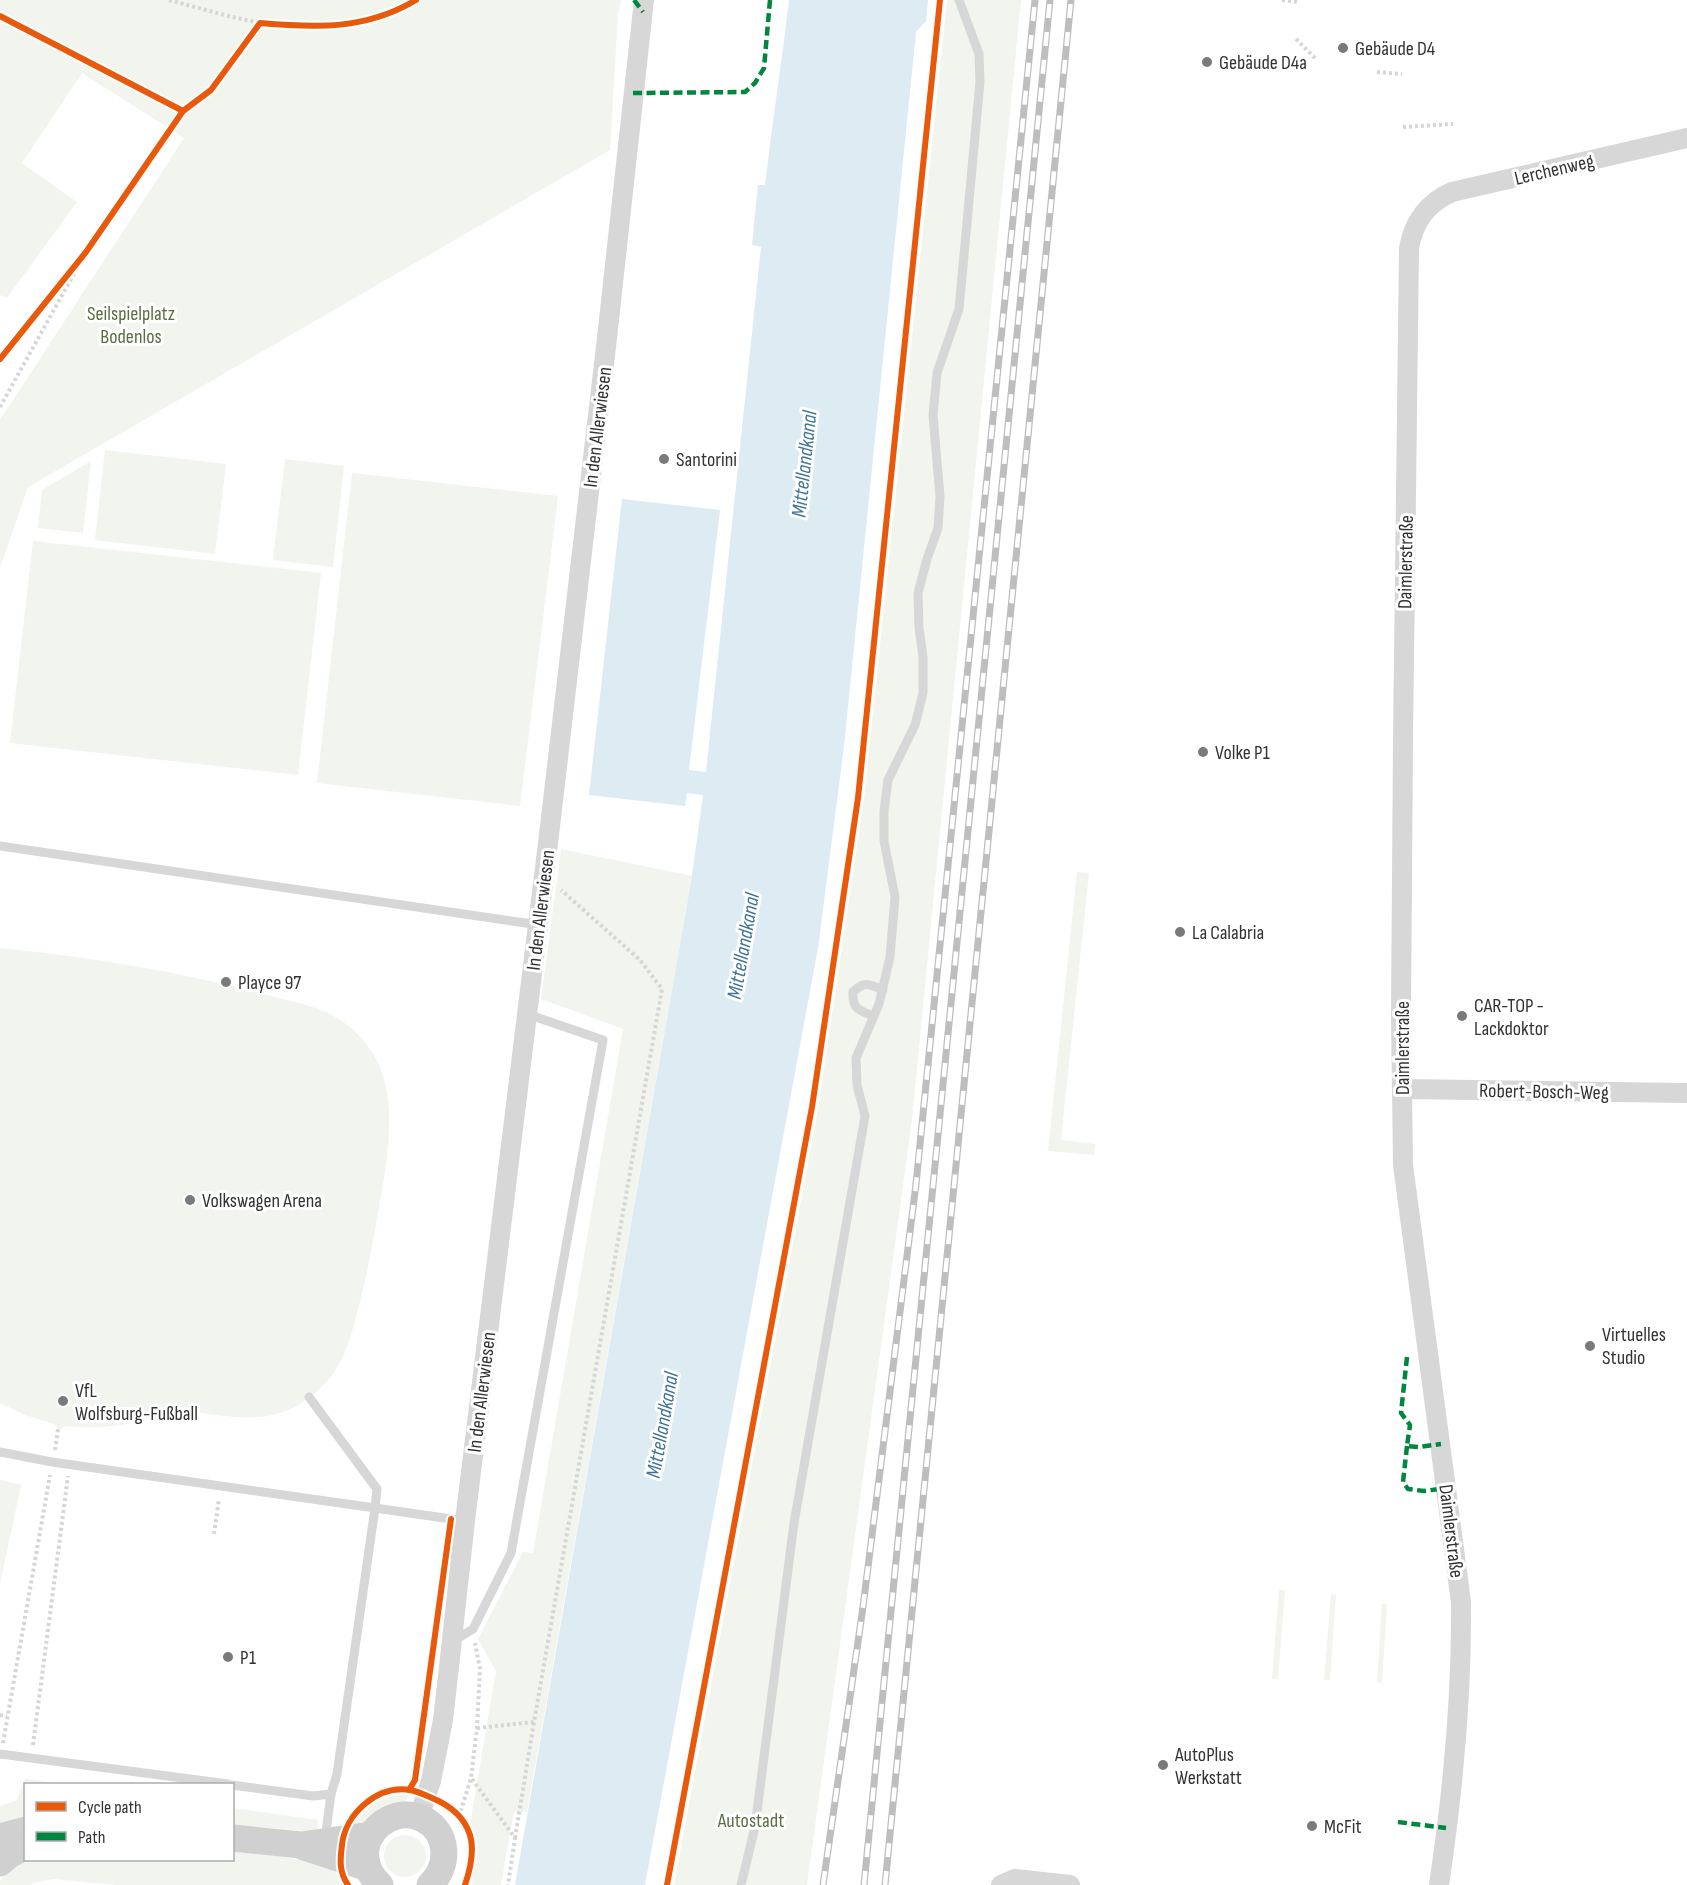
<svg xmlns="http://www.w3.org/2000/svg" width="1687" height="1885" font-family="'Sofia Sans Condensed',sans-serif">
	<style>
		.green { fill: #f1f5ed }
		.water { fill: #ddebf3 }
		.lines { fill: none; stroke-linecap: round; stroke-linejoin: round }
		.path { stroke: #d6d6d6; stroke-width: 4; stroke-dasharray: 3 3; stroke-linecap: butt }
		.lane { stroke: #d7d7d7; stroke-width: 9 }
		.street { stroke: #d7d7d7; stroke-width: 20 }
		.secondary { stroke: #d0d0d0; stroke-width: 27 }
		.rail-casing { stroke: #bebebe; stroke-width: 7 }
		.rail { stroke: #fff; stroke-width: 4.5; stroke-dasharray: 14; stroke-linecap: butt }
		.quiet { stroke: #00873e; stroke-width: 4.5; stroke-dasharray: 9 4.5; stroke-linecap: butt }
		.cycleway-casing { stroke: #fff; stroke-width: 10 }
		.cycleway { stroke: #e8590c; stroke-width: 6 }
		.poi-dot { fill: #7a7a7a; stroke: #fff; stroke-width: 2 }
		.labels { text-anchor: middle; stroke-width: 6; stroke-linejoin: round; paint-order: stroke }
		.poi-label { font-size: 20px; fill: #333; stroke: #fff; text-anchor: start }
		.street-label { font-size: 20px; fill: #333; stroke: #fff }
		.park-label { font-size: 20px; fill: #56703f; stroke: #fff }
		.water-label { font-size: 21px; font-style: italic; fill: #3f7597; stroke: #fff }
	</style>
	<rect width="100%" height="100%" fill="#fff"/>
	<g class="green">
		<path d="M 0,0 L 621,0 L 618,15 L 610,150 L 28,487 L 0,568 L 0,420 L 184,138 L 82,73 L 22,163 L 77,202 L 7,298 L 0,295 Z"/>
		<path d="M 947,0 L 1021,0 L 912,1120 L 807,1885 L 674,1885 L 818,1109 L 864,799 Z"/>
		<path d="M 105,450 L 226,464 L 215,554 L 95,540 Z"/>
		<path d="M 285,459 L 344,466 L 333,567 L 273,560 Z"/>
		<path d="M 91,461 L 83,533 L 38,528 L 42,490 Z"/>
		<path d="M 352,473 L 558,496 L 520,806 L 317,783 Z"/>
		<path d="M 33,541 L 321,573 L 298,775 L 10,743 Z"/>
		<path d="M 561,849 L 692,876 L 527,1812 L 514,1811 L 501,1885 L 472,1885 L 478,1845 L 470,1824 L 496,1671 L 478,1639 L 523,1552 L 533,1553 L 623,1029 L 541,999 Z"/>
		<path d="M 1077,872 L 1089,873 L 1061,1140 L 1095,1144 L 1094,1155 L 1048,1151 Z"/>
		<path d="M 0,948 C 91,957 182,972 271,996 C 296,1003 325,1007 346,1024 C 365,1038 380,1060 385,1083 C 395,1123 385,1173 378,1213 C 372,1247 366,1280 357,1313 C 352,1331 348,1350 338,1366 C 330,1381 317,1392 303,1402 C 260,1431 215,1410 168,1411 C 158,1412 145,1419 135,1422 C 111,1428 88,1428 64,1426 L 62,1429 L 58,1429 L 54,1424 L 25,1415 L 0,1403 Z"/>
		<path d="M 0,1480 L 21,1485 L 0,1584 Z"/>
		<path d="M 1279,1590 L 1285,1590 L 1278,1679 L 1272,1679 Z"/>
		<path d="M 1331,1594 L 1336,1595 L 1330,1680 L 1324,1680 Z"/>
		<path d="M 1382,1604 L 1387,1604 L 1382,1683 L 1377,1682 Z"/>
		<path d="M 25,1779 L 67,1784 L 26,1784 L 25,1818 L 0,1825 L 0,1806 L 17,1800 Z"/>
		<path d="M 398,1794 L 411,1794 L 398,1809 L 349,1834 C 358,1812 375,1800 398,1794 Z"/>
		<path d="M 233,1808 L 318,1820 L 317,1832 L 233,1825 Z"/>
		<circle cx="405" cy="1856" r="21"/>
		<path d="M 233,1849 L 333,1865 L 340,1885 L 116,1885 L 53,1879 L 33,1883 L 30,1885 L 0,1885 L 0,1881 L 15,1864 L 26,1860 L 232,1860 Z"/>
	</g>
	<path class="water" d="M 789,0 L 928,0 L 926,21 L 916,32 L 844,746 L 818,948 L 645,1885 L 515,1885 L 692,876 L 703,795 L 687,793 L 685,806 L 589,795 L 622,499 L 720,510 L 689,770 L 706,772 L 761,247 L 752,245 L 758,185 L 765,185 C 772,123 782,62 789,0 Z"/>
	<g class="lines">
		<g class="path">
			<path d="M 169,0 L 228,16 L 260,23"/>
			<path d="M 1282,0 L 1299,2"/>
			<path d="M 1296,39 L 1317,60"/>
			<path d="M 1377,72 L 1402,74"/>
			<path d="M 1403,127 L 1453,124"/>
			<path d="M 0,407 L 86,252"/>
			<path d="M 55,1450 L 58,1429"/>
			<path d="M 214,1534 L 219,1499"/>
			<path d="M 0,1715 L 7,1716"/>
			<path d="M 477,1728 L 534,1722"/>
			<path d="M 3,1743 L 50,1475"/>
			<path d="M 33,1745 L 68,1476"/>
			<path d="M 472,1779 L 515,1838 L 508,1885"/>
			<path d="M 459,1817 L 471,1778 L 477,1728 L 480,1669 L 475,1643"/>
			<path d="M 515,1838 L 534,1722 L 662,989 L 640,960 L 561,890"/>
		</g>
		<g class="lane">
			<path d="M 0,846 L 539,925"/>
			<path d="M 873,1016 C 859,1010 852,1009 853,992 C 864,981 869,984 883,990"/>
			<path d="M 0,1452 L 52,1462 L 375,1508 L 377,1489 L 309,1397"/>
			<path d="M 452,1642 L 473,1629 L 511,1553 L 603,1040 L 527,1014"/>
			<path d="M 0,1754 L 228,1784"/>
			<path d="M 232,1785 L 313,1796 L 331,1794 L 337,1774 L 375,1508 L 465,1521"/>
			<path d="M 325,1839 L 331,1794"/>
			<path d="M 667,1885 L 812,1107 L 858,798 L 940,0"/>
			<path d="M 741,1885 L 755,1827 L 794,1523 L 865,1116 L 857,1085 L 856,1058 L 879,1004 L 890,957 L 895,897 L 884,841 L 884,811 L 888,780 L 915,725 L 923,693 L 923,657 L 919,628 L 918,593 L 927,559 L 938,528 L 940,497 L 933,415 L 937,373 L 959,309 L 980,82 L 979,54 L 959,0"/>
		</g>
		<g class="street">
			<path d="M 1402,1089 L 1687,1093"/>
			<path d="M 419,1817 L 431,1781 L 443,1720 L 449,1667 L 465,1521 L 549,835 L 607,338 L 644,0"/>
			<path d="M 1001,1885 L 1015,1879 L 1070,1885"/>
			<path d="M 1439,1885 C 1453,1791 1462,1697 1461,1602 L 1403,1165 L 1401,1015 L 1403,739 L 1409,248 C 1414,221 1427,203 1452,192 L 1687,138"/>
		</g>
		<g class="secondary">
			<path d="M 0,1837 L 26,1830"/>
			<path d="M 232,1838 L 301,1845 L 371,1835"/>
			<path d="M 304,1847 L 368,1868"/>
			<path d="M 0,1863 L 9,1855 L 26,1846"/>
			<path d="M 380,1885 C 369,1875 364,1862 366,1848 C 371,1823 400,1807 423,1819 C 449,1832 450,1866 430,1885"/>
		</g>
		<defs>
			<g id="rail">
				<path d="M 823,1885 L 863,1607 L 916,1184 L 1035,0"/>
				<path d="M 864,1885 L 1050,0"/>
				<path d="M 885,1885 L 1071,0"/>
			</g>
		</defs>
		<use href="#rail" class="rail-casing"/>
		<use href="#rail" class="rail"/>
		<g class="quiet">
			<path d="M 634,0 L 643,12"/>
			<path d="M 633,93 L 745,92 L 755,83 L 764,68 L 770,0"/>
			<path d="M 1407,1357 L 1401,1413 L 1410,1425 L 1407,1446 L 1419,1447 L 1441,1444"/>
			<path d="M 1407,1446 L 1403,1482 L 1408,1489 L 1424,1491 L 1446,1488"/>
			<path d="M 1398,1822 L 1446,1828"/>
		</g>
		<defs>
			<g id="cycleway">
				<path d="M 0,16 L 183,111"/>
				<path d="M 0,359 L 86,252 L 183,111 L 211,90 L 260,23 C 316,28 366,30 416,0"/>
				<path d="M 409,1790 L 415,1780 L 451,1519"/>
				<path d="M 348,1885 C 339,1872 340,1860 342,1845 C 345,1814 377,1785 410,1790 C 417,1791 425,1795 432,1798 C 449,1805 464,1816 470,1835 C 475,1851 470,1870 465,1885"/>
				<path d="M 667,1885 L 812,1107 L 858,798 L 940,0"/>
			</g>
		</defs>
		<use href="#cycleway" class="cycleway-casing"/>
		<use href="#cycleway" class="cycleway"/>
	</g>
	<g class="poi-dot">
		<circle cx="1343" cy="48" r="6"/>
		<circle cx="1207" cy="62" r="6"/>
		<circle cx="664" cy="459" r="6"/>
		<circle cx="1203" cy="752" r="6"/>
		<circle cx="1180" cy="932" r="6"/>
		<circle cx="226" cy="982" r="6"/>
		<circle cx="1462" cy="1016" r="6"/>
		<circle cx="190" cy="1200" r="6"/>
		<circle cx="1590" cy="1346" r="6"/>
		<circle cx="63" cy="1401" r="6"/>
		<circle cx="228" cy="1657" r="6"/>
		<circle cx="1163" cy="1765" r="6"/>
		<circle cx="1312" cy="1826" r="6"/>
	</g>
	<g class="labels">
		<g class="poi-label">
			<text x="1355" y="55">Gebäude D4</text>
			<text x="1219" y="69">Gebäude D4a</text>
			<text x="676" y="466">Santorini</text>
			<text x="1215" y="759">Volke P1</text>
			<text x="1192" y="939">La Calabria</text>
			<text x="238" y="989">Playce 97</text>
			<text x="1474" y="1012">CAR-TOP -<tspan x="1474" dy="23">Lackdoktor</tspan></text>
			<text x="202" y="1207">Volkswagen Arena</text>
			<text x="1602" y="1341">Virtuelles<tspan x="1602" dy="23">Studio</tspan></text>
			<text x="75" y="1397">VfL<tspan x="75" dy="23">Wolfsburg-Fußball</tspan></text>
			<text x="240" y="1664">P1</text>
			<text x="1175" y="1761">AutoPlus<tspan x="1175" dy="23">Werkstatt</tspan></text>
			<text x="1324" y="1833">McFit</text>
		</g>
		<g class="street-label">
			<text transform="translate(1554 169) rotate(-13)" y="7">Lerchenweg</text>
			<text transform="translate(597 427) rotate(-83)" y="7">In den Allerwiesen</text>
			<text transform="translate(1405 562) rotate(-89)" y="7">Daimlerstraße</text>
			<text transform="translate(540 910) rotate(-83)" y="7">In den Allerwiesen</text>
			<text transform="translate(1402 1048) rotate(-90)" y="7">Daimlerstraße</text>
			<text transform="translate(1544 1091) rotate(1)" y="7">Robert-Bosch-Weg</text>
			<text transform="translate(481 1392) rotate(-83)" y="7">In den Allerwiesen</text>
			<text transform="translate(1452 1531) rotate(83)" y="7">Daimlerstraße</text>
		</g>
		<g class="park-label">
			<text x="131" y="320">Seilspielplatz<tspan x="131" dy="23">Bodenlos</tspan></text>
			<text x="751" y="1827">Autostadt</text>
		</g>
		<g class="water-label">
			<text transform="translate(804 464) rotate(-84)" y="7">Mittellandkanal</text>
			<text transform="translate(743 946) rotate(-80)" y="7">Mittellandkanal</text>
			<text transform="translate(662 1425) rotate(-80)" y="7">Mittellandkanal</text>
		</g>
	</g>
	<rect x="24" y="1783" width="210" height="78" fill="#ffffff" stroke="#adadad" stroke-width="1.5"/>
	<rect x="36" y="1802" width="30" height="9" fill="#e8590c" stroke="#adadad" stroke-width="1.5"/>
	<text x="78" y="1813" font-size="18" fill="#333333">Cycle path</text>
	<rect x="36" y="1832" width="30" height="9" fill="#00873e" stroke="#adadad" stroke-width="1.5"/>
	<text x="78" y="1843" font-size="18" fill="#333333">Path</text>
</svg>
